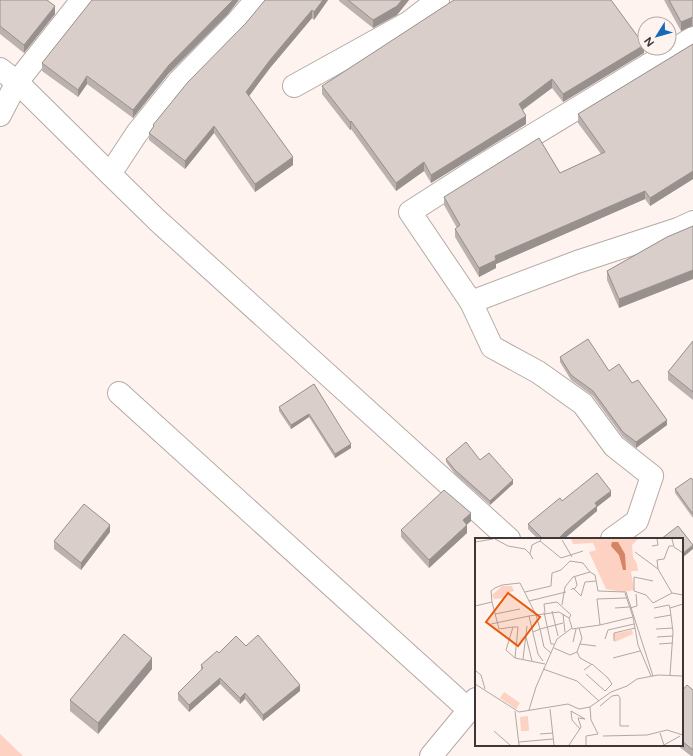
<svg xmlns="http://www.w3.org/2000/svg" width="693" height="756" font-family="Figtree,sans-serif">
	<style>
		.green { fill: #fdd2c2 }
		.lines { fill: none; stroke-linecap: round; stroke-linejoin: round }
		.minor-casing { stroke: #b5aaa6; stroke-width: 24 }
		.minor { stroke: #fff; stroke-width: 22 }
		.wall { fill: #bbb1ae }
		.shaded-wall { fill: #98908d }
		.building { fill: #d9ceca; stroke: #98908d }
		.inset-road { fill: none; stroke: #b1a8a5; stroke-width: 1 }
		.view { fill: #e8590c; fill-opacity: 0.15; stroke: #e8590c; stroke-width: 2 }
		.inset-edge { fill: none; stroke: #3d3837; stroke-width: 2 }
	</style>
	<rect width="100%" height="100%" fill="#fef3ee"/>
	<path class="green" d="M 0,734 L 23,756 L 0,756 Z"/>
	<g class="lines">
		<defs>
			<g id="minor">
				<path d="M 256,0 L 237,22 L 179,81 L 137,133 L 110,174 L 157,220 L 509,539"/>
				<path d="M 693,38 L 477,169 L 410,212 L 471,302 L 577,262 L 678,229 L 693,222"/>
				<path d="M 0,69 L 17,82 L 82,0"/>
				<path d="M 294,86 L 408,23 L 438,0"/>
				<path d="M 0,115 L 17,82 L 110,174"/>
				<path d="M 471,302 L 492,347 L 538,372 L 583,404 L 614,446 L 652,476 L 637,521 L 612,539"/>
				<path d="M 119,393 L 469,710"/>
				<path d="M 431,756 L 469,710 L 476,699"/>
			</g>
		</defs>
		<use href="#minor" class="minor-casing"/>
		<use href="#minor" class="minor"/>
	</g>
	<g class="wall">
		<path d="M 0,0 L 55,14 L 24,53 L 0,34 Z"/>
		<path d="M 266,0 L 328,0 L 314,20 L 312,18 L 270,68 L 249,96 L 293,165 L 255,192 L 214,133 L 185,169 L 149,140 L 149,133 L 153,128 L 153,125 L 246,23 Z"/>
		<path d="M 339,0 L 409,0 L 397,15 L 373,28 L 339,1 Z"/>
		<path d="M 664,0 L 693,0 L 693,26 L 681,31 Z"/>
		<path d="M 228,14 L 169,73 L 133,118 L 87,84 L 78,97 L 42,71 L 42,63 Z"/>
		<path d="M 693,44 L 693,179 L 650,206 L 645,199 L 496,264 L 496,268 L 479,277 L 455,237 L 455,229 L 457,228 L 444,205 L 444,197 L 560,173 L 601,154 L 578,123 L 578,114 Z"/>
		<path d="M 644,53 L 563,102 L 552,88 L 523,110 L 526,124 L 431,183 L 424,171 L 396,191 L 351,129 L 350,130 L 322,94 L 322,86 Z"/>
		<path d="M 667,237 L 619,308 L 607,280 L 607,271 Z"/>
		<path d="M 693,341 L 693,400 L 668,380 L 668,372 Z"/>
		<path d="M 560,357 L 609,371 L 632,383 L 667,425 L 636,448 L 623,437 L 593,396 L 571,380 L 560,362 Z"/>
		<path d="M 314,384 L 351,448 L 335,458 L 309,417 L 291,429 L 279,411 L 279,407 Z"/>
		<path d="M 446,459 L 480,460 L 513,484 L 490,505 L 455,474 L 446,462 Z"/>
		<path d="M 693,480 L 693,518 L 675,493 L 675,489 Z"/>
		<path d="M 611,496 L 597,507 L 597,511 L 564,539 L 538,539 L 528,529 L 528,524 L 562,501 Z"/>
		<path d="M 471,521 L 466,525 L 467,533 L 429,568 L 401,537 L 401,530 Z"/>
		<path d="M 110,532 L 81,570 L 54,549 L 54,541 Z"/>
		<path d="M 246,646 L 300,691 L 263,721 L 245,699 L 240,704 L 220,684 L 189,712 L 178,700 L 178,693 L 201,671 L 201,665 L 219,653 Z"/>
		<path d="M 152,669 L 98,734 L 70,711 L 70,700 Z"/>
		<path d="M 693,690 L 693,756 L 691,756 L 677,745 L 682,745 L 682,691 Z"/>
	</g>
	<g class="shaded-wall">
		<path d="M 233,0 L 239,0 L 228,14 L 169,73 L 133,118 L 133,110 L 169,65 Z"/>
		<path d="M 323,0 L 328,0 L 314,20 L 314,12 Z"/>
		<path d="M 402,0 L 409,0 L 397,15 L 373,28 L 373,20 Z"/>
		<path d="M 55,6 L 55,14 L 24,53 L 24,45 Z"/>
		<path d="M 312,10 L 312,18 L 270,68 L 246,100 L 246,92 L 270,60 Z"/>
		<path d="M 692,17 L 692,26 L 681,31 L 681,22 Z"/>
		<path d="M 644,45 L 644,53 L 563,102 L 563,94 Z"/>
		<path d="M 87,76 L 87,84 L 78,97 L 78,90 Z"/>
		<path d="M 552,79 L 552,88 L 519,112 L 519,104 Z"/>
		<path d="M 526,116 L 526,124 L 431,183 L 431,175 Z"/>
		<path d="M 351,121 L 351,129 L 350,130 L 350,122 Z"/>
		<path d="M 214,126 L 214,133 L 185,169 L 185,161 Z"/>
		<path d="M 293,157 L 293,165 L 255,192 L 255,184 Z"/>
		<path d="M 424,162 L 424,171 L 396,191 L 396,183 Z"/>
		<path d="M 693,171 L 693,179 L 650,206 L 650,198 Z"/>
		<path d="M 645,191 L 645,199 L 496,264 L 496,268 L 479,277 L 479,268 L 495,256 Z"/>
		<path d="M 693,270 L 693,279 L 619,308 L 619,299 Z"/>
		<path d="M 309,414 L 309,417 L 291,429 L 291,425 Z"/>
		<path d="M 667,420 L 667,425 L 636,448 L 636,442 Z"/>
		<path d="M 351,444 L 351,448 L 335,458 L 335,454 Z"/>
		<path d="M 513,480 L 513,484 L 490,505 L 490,501 Z"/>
		<path d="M 611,491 L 611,496 L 597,507 L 597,511 L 564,539 L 558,539 L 595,503 Z"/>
		<path d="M 471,513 L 471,521 L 463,528 L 463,520 Z"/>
		<path d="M 110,525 L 110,532 L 81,570 L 81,563 Z"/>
		<path d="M 467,525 L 467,533 L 429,568 L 429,560 Z"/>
		<path d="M 693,545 L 693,549 L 682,558 L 682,554 Z"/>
		<path d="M 152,658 L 152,669 L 98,734 L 98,723 Z"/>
		<path d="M 220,678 L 220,684 L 189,712 L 189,705 Z"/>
		<path d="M 300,685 L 300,691 L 263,721 L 263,715 Z"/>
		<path d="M 245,693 L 245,699 L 240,704 L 240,698 Z"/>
	</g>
	<g class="building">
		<path d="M 0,0 L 47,0 L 55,6 L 24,45 L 0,26 Z"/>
		<path d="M 92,0 L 233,0 L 169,65 L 133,110 L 87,76 L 78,90 L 42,63 Z"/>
		<path d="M 265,0 L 323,0 L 314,12 L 312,10 L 270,60 L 246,92 L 293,157 L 255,184 L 214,126 L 185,161 L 149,133 L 154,126 L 153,125 L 188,82 L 246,23 Z"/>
		<path d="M 348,0 L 402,0 L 397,6 L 373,20 Z"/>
		<path d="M 454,0 L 611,0 L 644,45 L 563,94 L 552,79 L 519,104 L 526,116 L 431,175 L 424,162 L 396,183 L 351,121 L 350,122 L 322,86 Z"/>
		<path d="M 669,0 L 693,0 L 693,17 L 681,22 Z"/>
		<path d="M 693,44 L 693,171 L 650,198 L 645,191 L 495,256 L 496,260 L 479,268 L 455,229 L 460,225 L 444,197 L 539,138 L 560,173 L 605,152 L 578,114 Z"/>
		<path d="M 693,226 L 693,270 L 619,299 L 607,271 L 667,237 Z"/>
		<path d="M 588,339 L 609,371 L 619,364 L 632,383 L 638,380 L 667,420 L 636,442 L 623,432 L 593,391 L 571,375 L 560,357 Z"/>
		<path d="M 693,341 L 693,392 L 668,372 Z"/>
		<path d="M 314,384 L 351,444 L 335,454 L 309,414 L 291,425 L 279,407 Z"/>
		<path d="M 466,442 L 480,460 L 489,453 L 513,480 L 490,501 L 455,470 L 446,459 Z"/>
		<path d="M 597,473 L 611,491 L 595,503 L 597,506 L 565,532 L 558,539 L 543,539 L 528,524 L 560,498 L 562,501 Z"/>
		<path d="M 691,478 L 693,480 L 693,514 L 675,489 Z"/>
		<path d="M 444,490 L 471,513 L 463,520 L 467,525 L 429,560 L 401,530 Z"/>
		<path d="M 84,504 L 110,525 L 81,563 L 54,541 Z"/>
		<path d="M 678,526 L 693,545 L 682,554 L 682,539 L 661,539 Z"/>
		<path d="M 124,634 L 152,658 L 98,723 L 70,700 Z"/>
		<path d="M 258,635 L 300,685 L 263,715 L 245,693 L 240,698 L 220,678 L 189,705 L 178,693 L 203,668 L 201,665 L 217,651 L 219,653 L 236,636 L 246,646 Z"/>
		<path d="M 687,685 L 693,690 L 693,750 L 682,741 L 682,691 Z"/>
	</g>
	<g transform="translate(475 538)">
		<rect width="208" height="208" fill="#fef3ee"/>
		<path d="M 96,1 L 163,1 L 157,7 L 158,19 L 162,26 L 163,33 L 156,33 L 159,52 L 148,54 L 131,51 L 114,14 L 121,12 L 118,5 L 98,6 ZM 27,48 L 37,48 L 39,53 L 30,56 L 29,60 L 19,61 L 17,57 ZM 157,92 L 158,96 L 140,104 L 138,96 ZM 29,154 L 45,165 L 41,171 L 25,160 ZM 53,178 L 54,193 L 46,193 L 45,179 Z" fill="#fdd2c2"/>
		<path d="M 137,4 L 143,4 L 150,16 L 151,32 L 148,32 L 144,17 L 136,8 Z" fill="#d38566"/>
		<path class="inset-road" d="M 20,1 L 33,8 L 50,11 L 55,16M 66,1 L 65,3 L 86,20 L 108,13M 197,1 L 199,9 L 208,15M 87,2 L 97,19M 0,4 L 18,1M 177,8 L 183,7 L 182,1M 160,14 L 183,31 L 182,22 L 189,21 L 194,8 L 198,8M 58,21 L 55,16 L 57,7 L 65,3M 183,31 L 197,55 L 208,57M 178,43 L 159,39 L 159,53 L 171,57 L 178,65 L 197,55M 96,52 L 98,50 L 106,58 L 110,44 L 121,43M 99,52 L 102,47 L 100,39M 50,54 L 76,48 L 77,35 L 86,32 L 95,23 L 108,25 L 115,34M 150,55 L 158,79 L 163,107 L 176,138M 54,63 L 91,54M 17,64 L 16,53 L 20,50 L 27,47 L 45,45 L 61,77 L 54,78M 87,67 L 90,49 L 98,39 L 115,34 L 120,37 L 123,53 L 151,54 L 178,138M 0,68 L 17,64 L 24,91 L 38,89M 140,70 L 154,69M 155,70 L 162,68 L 161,56M 179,70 L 194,67 L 195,70M 195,70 L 208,66M 77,73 L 83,98M 69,74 L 76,106 L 79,106M 70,74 L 69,66 L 82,64 L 96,77 L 94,80M 20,76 L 45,71M 88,76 L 90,94M 179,80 L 196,77M 16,86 L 54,78 L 63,116 L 68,123M 125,87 L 158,79M 97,91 L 125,87 L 122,61 L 151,60M 181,91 L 198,90M 58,94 L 65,91 L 69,109 L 76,115M 51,99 L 57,123M 182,99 L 198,98M 130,101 L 133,92 L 159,86M 139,103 L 139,95 L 160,90M 98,104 L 101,91M 105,106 L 121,108M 184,106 L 198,105M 79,110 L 95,117 L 102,114 L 107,100 L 104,90M 102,114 L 105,120 L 116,126M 40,120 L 43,89 L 38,89 L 31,112 L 40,120 L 70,126M 138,120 L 165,113M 48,121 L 52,88M 68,131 L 102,143 L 124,163M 109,132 L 117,126 L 133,140 L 137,146 L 130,153M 1,133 L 6,137 L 10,151M 111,136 L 130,153M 195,137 L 198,94 L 195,70M 0,146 L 44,174 L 93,166 L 104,171 L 115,169 L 136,154 L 152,148 L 162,141 L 183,137 L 208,138M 125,168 L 137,158 L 143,157 L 145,160 L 145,188 L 154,188M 75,171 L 79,207M 54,172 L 61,149 L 82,101 L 97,90 L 94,80 L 84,74 L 61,77 L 65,91 L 88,85M 40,173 L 44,207M 19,193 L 35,207M 185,195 L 189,207M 65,196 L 78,195M 128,198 L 172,197 L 192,192 L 208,197M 44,204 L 78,201M 94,207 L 106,189 L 103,180 L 110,181 L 96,173 L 97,182 L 105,191M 111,207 L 111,198 L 123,196 L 116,182 L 115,169M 189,207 L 205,198"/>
		<path class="view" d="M 33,55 L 65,79 L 43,108 L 11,84 Z"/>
		<rect width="208" height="208" class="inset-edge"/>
	</g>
	<g transform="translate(657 36) rotate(233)"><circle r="19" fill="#fef3ee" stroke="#b1a8a5"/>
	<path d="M0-3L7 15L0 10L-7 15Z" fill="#166ab8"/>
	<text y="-6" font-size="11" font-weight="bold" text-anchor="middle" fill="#3d3837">N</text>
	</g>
</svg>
